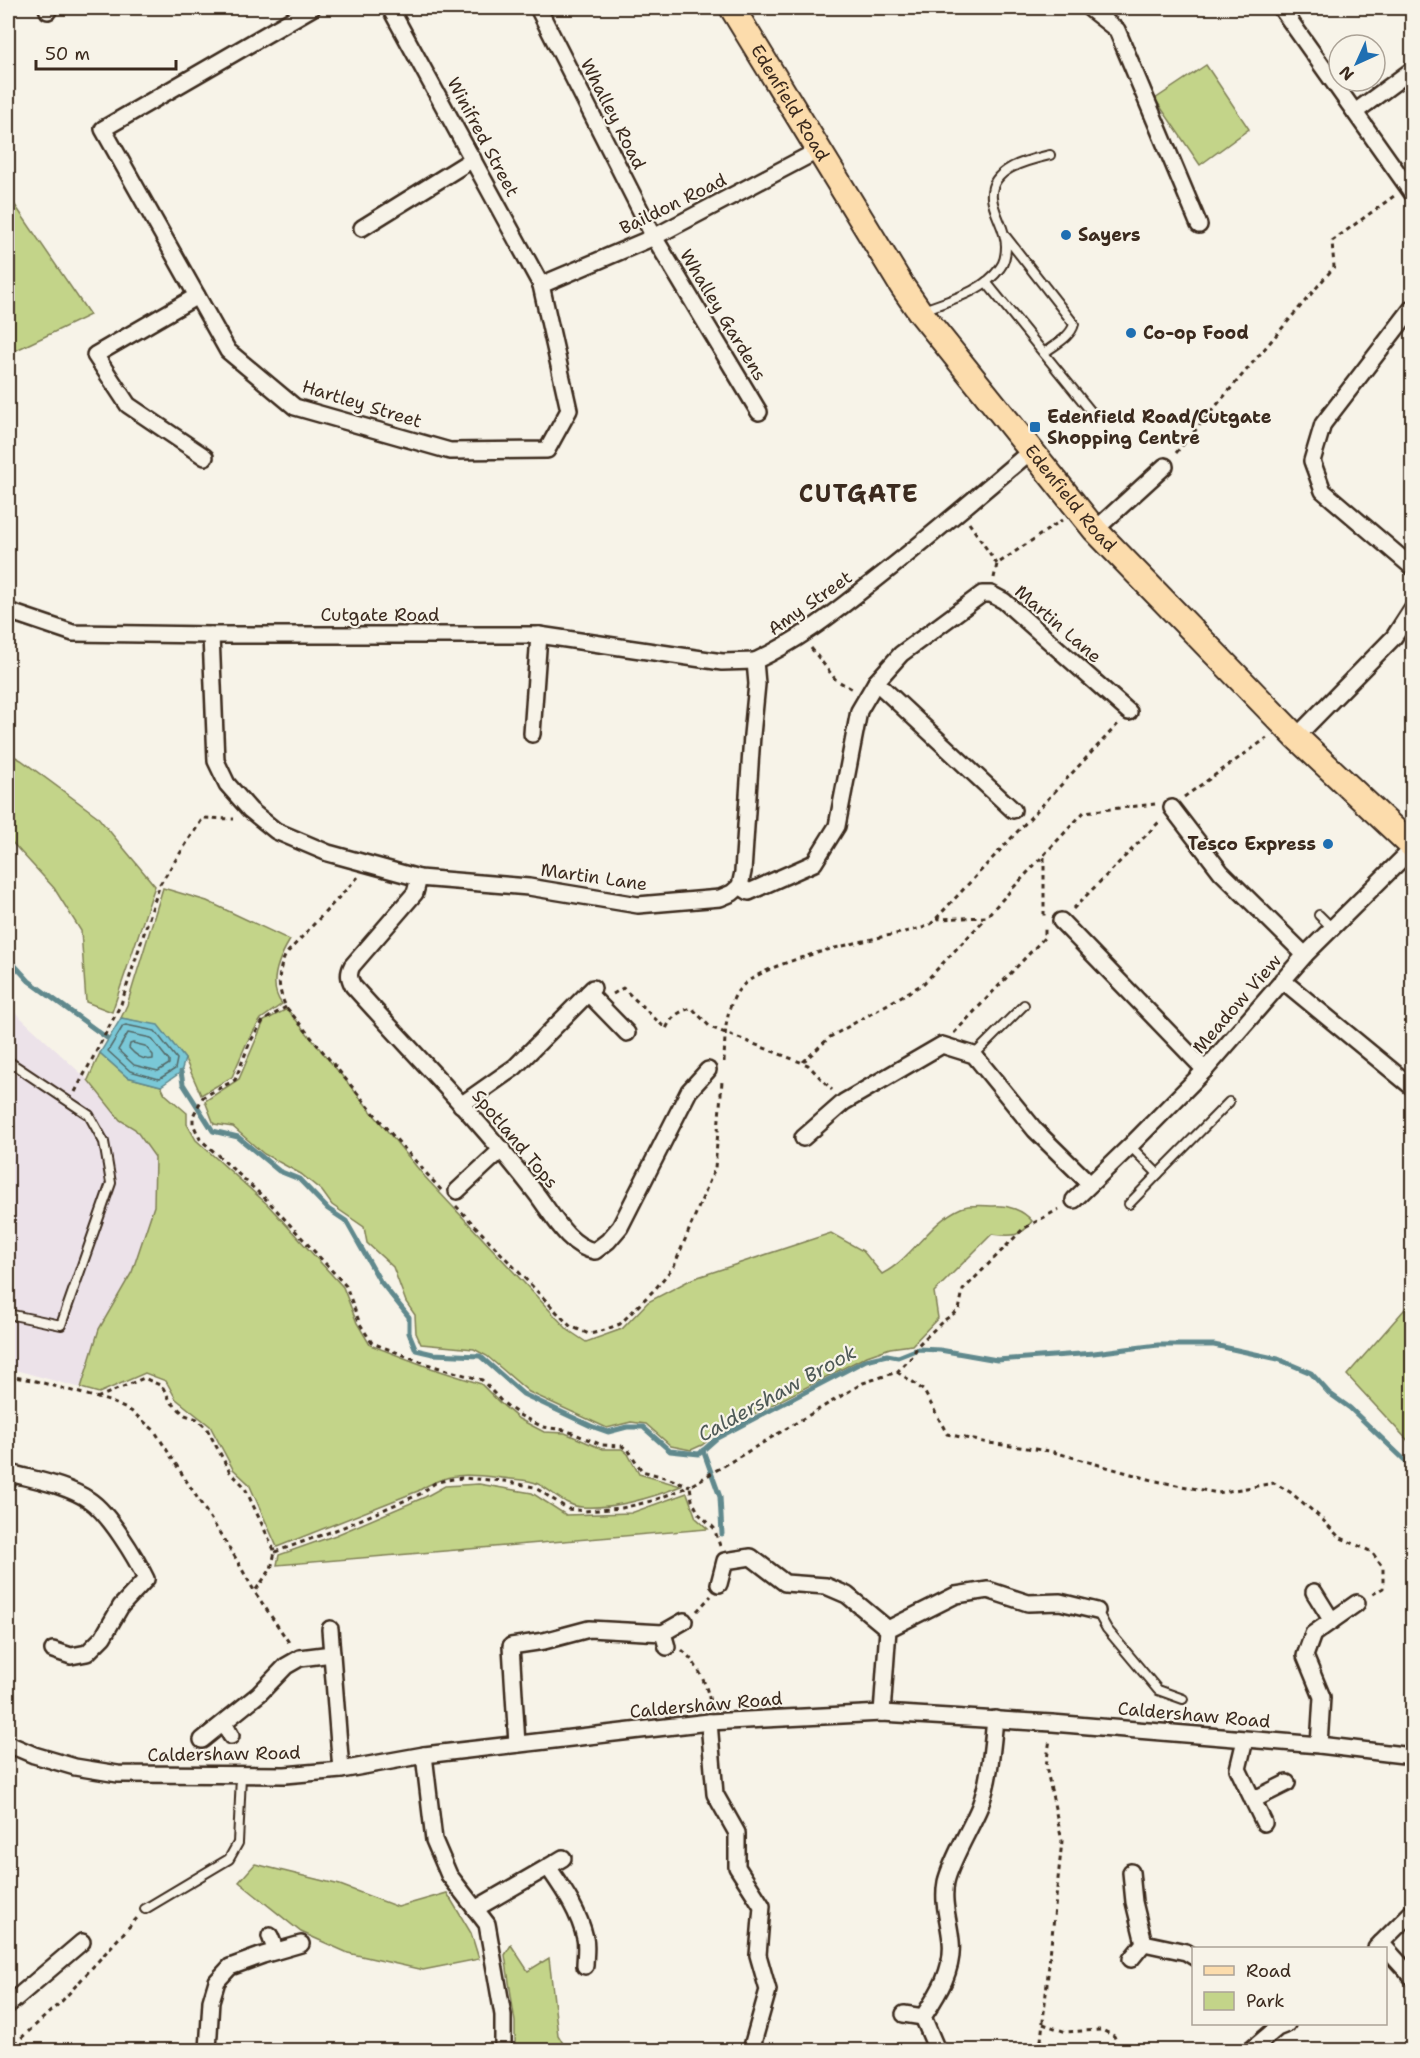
<svg xmlns="http://www.w3.org/2000/svg" width="1420" height="2058" font-family="'Shantell Sans',sans-serif">
	<style>
		.built { fill: #ece2e9 }
		.green { fill: #c3d489; stroke: #7f7f54; stroke-width: 1.5 }
		.water { fill: #7ac8d7; stroke: #61898d; stroke-width: 1.5 }
		.lines { fill: none; stroke-linecap: round; stroke-linejoin: round }
		.shore { stroke: #546968; stroke-width: 1.5 }
		.stream { stroke: #61898d; stroke-width: 5 }
		.service-casing { stroke: #3b2a1e; stroke-width: 12 }
		.minor-casing { stroke: #3b2a1e; stroke-width: 20 }
		.primary-casing { stroke: #3b2a1e; stroke-width: 28 }
		.path { stroke: #3b2a1e; stroke-width: 3; stroke-dasharray: 4.5 4.5; stroke-linecap: butt }
		.service { stroke: #f7f3e8; stroke-width: 8 }
		.minor { stroke: #f7f3e8; stroke-width: 15 }
		.primary { stroke: #fcdcac; stroke-width: 24 }
		.poi-dot { fill: #1f6fb2; stroke: #f7f3e8; stroke-width: 2 }
		.labels { text-anchor: middle; stroke-width: 4.5; stroke-linejoin: round; paint-order: stroke }
		.street-label { font-size: 18px; fill: #3b2a1e; stroke: #f7f3e8 }
		.poi-label { font-size: 18px; font-weight: bold; fill: #3b2a1e; stroke: #f7f3e8; text-anchor: start }
		.water-label { font-size: 20px; font-style: italic; fill: #4e5956; stroke: #f7f3e8 }
		.district-label { font-size: 24px; font-weight: bold; letter-spacing: 1.5px; fill: #3b2a1e; stroke: #f7f3e8 }
	</style>
	<rect width="100%" height="100%" fill="#f7f3e8"/>
	<filter id="ink" filterUnits="userSpaceOnUse"><feTurbulence type="fractalNoise" baseFrequency=".0167" numOctaves="2"/><feDisplacementMap in="SourceGraphic" scale="12" xChannelSelector="R" yChannelSelector="G"/><feConvolveMatrix kernelMatrix="1 2 1 2 8 2 1 2 1" color-interpolation-filters="sRGB"/></filter>
	<g filter="url(#ink)">
		<path class="built" d="M 8,1006 L 88,1080 L 120,1120 L 135,1129 L 155,1157 L 154,1206 L 132,1272 L 99,1329 L 81,1388 L 8,1368 Z"/>
		<g class="green">
			<path d="M 1206,65 L 1249,129 L 1200,165 L 1155,99 Z"/>
			<path d="M 8,195 L 90,315 L 8,354 Z"/>
			<path d="M 8,753 L 21,760 L 97,816 L 155,886 L 112,1012 L 86,1002 L 81,931 L 54,888 L 8,838 Z"/>
			<path d="M 163,888 L 207,901 L 290,940 C 279,958 267,985 282,1004 L 261,1019 L 247,1042 L 232,1077 L 201,1095 L 185,1059 L 158,1026 L 121,1018 L 127,1005 Z"/>
			<path d="M 287,1009 L 425,1177 L 568,1330 L 586,1342 L 622,1329 L 648,1302 L 692,1279 L 831,1233 L 863,1251 L 882,1274 C 913,1258 929,1222 961,1208 C 970,1204 985,1206 994,1206 C 1008,1205 1023,1210 1032,1221 C 1021,1238 1010,1236 992,1234 L 934,1292 L 938,1318 L 912,1345 L 890,1348 L 867,1356 L 717,1433 L 702,1445 L 691,1450 L 671,1446 L 646,1424 L 631,1422 L 607,1428 L 529,1392 L 487,1356 L 474,1349 L 421,1344 L 416,1333 L 415,1315 L 406,1302 L 393,1267 L 367,1243 L 364,1227 L 332,1205 L 322,1191 L 301,1174 L 264,1154 L 233,1127 L 214,1124 L 205,1101 L 239,1079 L 264,1021 Z"/>
			<path d="M 100,1053 L 127,1077 L 161,1086 L 165,1094 L 187,1113 L 187,1124 L 196,1140 L 267,1204 L 343,1287 L 357,1323 L 370,1345 L 431,1368 L 481,1384 L 499,1402 L 519,1419 L 544,1432 L 565,1433 L 602,1449 L 622,1449 L 628,1454 L 639,1474 L 681,1486 C 651,1498 616,1509 582,1507 C 564,1506 553,1491 538,1484 C 530,1480 519,1480 511,1479 C 473,1475 452,1469 418,1491 L 277,1547 L 249,1484 L 233,1469 L 210,1426 L 176,1399 L 166,1381 L 145,1373 L 99,1393 L 81,1388 L 99,1329 L 132,1272 L 154,1206 L 155,1157 L 135,1129 L 120,1120 L 88,1080 Z"/>
			<path d="M 1412,1301 L 1412,1445 L 1347,1375 Z"/>
			<path d="M 479,1484 L 532,1493 L 566,1515 L 631,1513 L 687,1493 L 696,1518 L 708,1529 L 277,1565 L 279,1555 L 336,1535 L 425,1497 L 445,1486 Z"/>
			<path d="M 255,1864 L 340,1885 L 398,1907 L 447,1893 L 471,1933 L 479,1959 L 423,1970 L 348,1953 L 301,1932 L 239,1882 Z"/>
			<path d="M 511,1945 L 528,1971 L 549,1958 L 558,2035 L 565,2047 L 570,2050 L 515,2050 L 515,2022 L 505,1955 Z"/>
		</g>
		<path class="water" d="M 121,1018 L 158,1025 L 185,1059 L 181,1072 L 161,1086 L 127,1077 L 100,1053 Z"/>
		<g class="lines">
			<g class="shore">
				<path d="M 126,1025 L 155,1031 L 177,1059 L 175,1069 L 159,1079 L 130,1071 L 108,1051 L 123,1026 Z"/>
				<path d="M 128,1033 L 151,1038 L 169,1061 L 169,1064 L 158,1071 L 134,1065 L 118,1050 Z"/>
				<path d="M 133,1043 L 145,1046 L 153,1055 L 153,1059 C 144,1061 135,1055 129,1048 L 130,1044 Z"/>
			</g>
			<g class="stream">
				<path d="M 8,958 L 29,981 L 107,1038"/>
				<path d="M 181,1072 L 183,1084 L 213,1131 L 238,1137 L 279,1171 L 299,1179 L 328,1209 L 346,1221 L 380,1281 L 409,1317 L 409,1333 L 416,1350 L 433,1354 L 480,1356 L 523,1394 L 591,1426 L 608,1432 L 627,1427 L 643,1427 L 670,1451 L 699,1454 L 717,1438 L 866,1360 L 887,1355 L 898,1357 L 918,1349 L 940,1350 L 997,1360 L 1094,1353 L 1158,1345 L 1214,1345 L 1278,1359 L 1311,1373 L 1329,1393 L 1350,1408 L 1412,1467"/>
				<path d="M 703,1450 L 720,1497 L 722,1534"/>
			</g>
			<defs>
				<g id="service">
					<path d="M 1006,237 L 1074,324 C 1071,337 1054,345 1044,353"/>
					<path d="M 986,282 L 1093,414"/>
					<path d="M 924,310 C 949,300 983,292 1000,268 C 1004,263 1006,254 1006,246 C 1006,229 994,215 992,198 C 989,168 1029,160 1050,155"/>
					<path d="M 1319,915 L 1332,928"/>
					<path d="M 974,1055 L 1024,1005"/>
					<path d="M 8,1061 L 89,1115 L 104,1142 L 111,1183 L 61,1325 L 8,1314"/>
					<path d="M 1130,1146 L 1158,1174 L 1229,1102"/>
					<path d="M 1129,1204 L 1158,1174"/>
					<path d="M 1097,1611 L 1107,1629 L 1158,1690 L 1183,1699"/>
					<path d="M 145,1909 L 229,1859 L 238,1843 L 241,1776"/>
				</g>
				<g id="minor">
					<path d="M 47,8 L 48,11"/>
					<path d="M 312,8 L 103,129 L 228,351 L 295,407 L 450,451 L 547,450 L 569,410 L 541,285 L 390,8"/>
					<path d="M 538,8 L 654,237 L 759,412"/>
					<path d="M 1089,8 L 1117,30 L 1199,225"/>
					<path d="M 1281,8 L 1412,193"/>
					<path d="M 1355,112 L 1412,70"/>
					<path d="M 362,228 L 473,159"/>
					<path d="M 541,285 L 654,237 L 819,150"/>
					<path d="M 197,296 L 95,355 L 128,405 L 205,457"/>
					<path d="M 1412,308 L 1323,424 L 1312,461 L 1323,491 L 1412,567"/>
					<path d="M 1095,530 L 1165,466"/>
					<path d="M 8,611 L 73,633 L 211,635 L 539,635 L 722,662 L 755,661"/>
					<path d="M 211,635 L 216,761 L 227,784 L 250,810 L 276,831 L 328,853 L 419,878 L 529,887 L 638,905 L 720,898 L 732,893 L 740,886 L 749,892 L 814,863 L 837,826 L 859,711 L 876,682 L 901,654 L 982,594 L 991,594 L 1004,601 L 1129,712"/>
					<path d="M 876,682 L 1013,810"/>
					<path d="M 532,734 L 539,635"/>
					<path d="M 1296,737 L 1394,637 L 1412,609"/>
					<path d="M 1172,808 L 1221,872 L 1305,955"/>
					<path d="M 419,878 L 415,893 L 352,966 C 348,974 349,978 353,986 C 414,1054 479,1119 535,1192 C 551,1212 568,1247 595,1251 L 608,1241 L 620,1227 L 689,1091 L 708,1070"/>
					<path d="M 740,886 L 743,872 L 752,735 L 757,684 L 755,661 C 796,642 830,616 865,588 C 922,544 976,497 1031,451"/>
					<path d="M 1061,921 L 1205,1070"/>
					<path d="M 1282,980 L 1412,1087"/>
					<path d="M 588,993 L 627,1033"/>
					<path d="M 461,1105 L 515,1067 L 593,988"/>
					<path d="M 803,1138 L 844,1102 L 942,1045 L 974,1055 L 1035,1130 L 1090,1184"/>
					<path d="M 457,1191 L 502,1149"/>
					<path d="M 1074,1200 L 1130,1146 L 1205,1070 L 1305,955 L 1412,849"/>
					<path d="M 8,1481 L 10,1473 C 35,1480 67,1485 89,1500 C 109,1513 136,1558 146,1579 L 121,1606 L 103,1637 L 87,1653 L 71,1656 L 53,1650"/>
					<path d="M 719,1584 L 725,1561 L 751,1557 L 785,1583 L 826,1586 L 847,1595 L 888,1629"/>
					<path d="M 1314,1592 L 1332,1621"/>
					<path d="M 330,1629 L 341,1770"/>
					<path d="M 667,1647 L 663,1633 L 684,1621"/>
					<path d="M 882,1713 L 888,1629 L 956,1595 L 988,1590 L 1028,1603 L 1060,1602 L 1097,1611"/>
					<path d="M 709,1722 L 715,1794 L 737,1833 L 737,1867 L 762,1906 L 758,1955 L 768,1990 L 751,2050"/>
					<path d="M 224,1723 L 231,1736"/>
					<path d="M 202,1740 L 259,1694 L 286,1666 L 300,1658 L 332,1654"/>
					<path d="M 1245,1740 L 1238,1769 L 1264,1823"/>
					<path d="M 8,1744 L 34,1755 L 75,1767 L 118,1774 L 285,1775 L 341,1770 L 424,1755 L 709,1722 L 882,1713 L 1052,1723 L 1319,1745 L 1412,1756"/>
					<path d="M 517,1744 L 511,1646 L 544,1641 L 589,1629 L 663,1633"/>
					<path d="M 1319,1745 L 1322,1697 L 1305,1656 L 1313,1634 L 1357,1603"/>
					<path d="M 424,1755 L 434,1840 L 449,1875 L 487,1924 L 503,2015 L 503,2050"/>
					<path d="M 1253,1800 L 1287,1783"/>
					<path d="M 548,1867 L 563,1858"/>
					<path d="M 1131,1872 L 1134,1902 L 1144,1943 L 1186,1952 L 1194,1957"/>
					<path d="M 475,1909 L 548,1867 C 563,1889 579,1911 585,1938 C 587,1947 585,1957 585,1966"/>
					<path d="M 270,1936 L 276,1951"/>
					<path d="M 1381,1943 L 1412,1977"/>
					<path d="M 1376,1948 L 1412,1912"/>
					<path d="M 1131,1959 L 1144,1943"/>
					<path d="M 8,2005 L 82,1942"/>
					<path d="M 904,2014 L 923,2017"/>
					<path d="M 208,2050 L 211,2001 L 217,1981 L 230,1967 L 263,1955 L 301,1944"/>
					<path d="M 937,2050 L 923,2017 C 938,1994 954,1970 951,1941 C 949,1920 942,1903 946,1882 C 951,1860 971,1828 980,1806 C 990,1779 992,1748 995,1719"/>
					<path d="M 1251,2050 L 1277,2028 L 1287,2024"/>
				</g>
				<g id="primary">
					<path id="s1" d="M 732,8 L 902,286 L 920,312 L 1095,530 L 1296,737 L 1412,846"/>
				</g>
			</defs>
			<use href="#service" class="service-casing"/>
			<use href="#minor" class="minor-casing"/>
			<use href="#primary" class="primary-casing"/>
			<g class="path">
				<path d="M 1176,453 L 1334,267 L 1332,241 L 1394,196"/>
				<path d="M 969,523 L 997,564"/>
				<path d="M 994,578 L 997,564 L 1062,520"/>
				<path d="M 811,648 L 836,680 L 852,689"/>
				<path d="M 1184,797 L 1267,738"/>
				<path d="M 1044,857 L 1044,916"/>
				<path d="M 358,877 L 286,954 C 277,972 277,988 286,1007 L 387,1129 L 442,1191"/>
				<path d="M 1073,909 L 1161,820"/>
				<path d="M 936,919 L 986,917 L 1084,812 L 1155,804"/>
				<path d="M 613,994 L 623,988 L 666,1029 C 671,1017 679,1011 692,1008 L 710,1027 L 808,1065 L 832,1090"/>
				<path d="M 286,1007 L 263,1021 L 250,1042 L 235,1080 L 203,1097 L 193,1116 L 193,1124 L 200,1139 L 269,1202 L 346,1286 L 360,1324 L 372,1343 L 433,1366 L 482,1380 L 502,1402 L 521,1416 L 543,1427 L 565,1430 L 602,1445 L 622,1446 L 629,1451 L 642,1471 L 664,1477 L 690,1486"/>
				<path d="M 954,1033 L 1045,937 L 1045,926"/>
				<path d="M 724,1062 C 725,1039 724,1011 738,991 C 760,959 881,938 922,928 L 931,924 L 1118,724"/>
				<path d="M 803,1062 L 830,1037 L 923,984 L 985,919"/>
				<path d="M 75,1092 L 121,1004 L 160,884 L 203,818 L 234,819"/>
				<path d="M 456,1206 L 570,1326 L 589,1334 L 599,1332 L 620,1324 L 656,1288 L 674,1266 L 715,1168 L 722,1081"/>
				<path d="M 897,1372 L 913,1382 L 924,1391 L 947,1434 L 988,1443 L 1050,1451 L 1156,1481 L 1218,1493 L 1274,1483 L 1290,1492 L 1320,1517 L 1339,1537 L 1372,1552 L 1383,1568 L 1383,1588 L 1370,1596"/>
				<path d="M 8,1376 L 32,1380 L 109,1401 L 131,1411 L 154,1430 L 235,1557 L 256,1594 L 290,1644"/>
				<path d="M 97,1398 L 144,1378 L 162,1386 L 171,1402 L 185,1415 L 197,1419 L 207,1429 L 230,1472 L 244,1486 L 275,1552 L 271,1569 L 255,1591"/>
				<path d="M 720,1546 L 714,1528 L 699,1514 L 692,1500 L 690,1486 L 863,1383 L 897,1372 L 912,1357 L 918,1345 L 943,1321 L 959,1310 L 963,1290 L 1023,1229 L 1059,1209"/>
				<path d="M 275,1552 L 341,1528 L 420,1494 L 435,1483 L 446,1480 L 462,1478 L 504,1481 L 534,1487 L 568,1509 L 585,1511 L 622,1508 L 652,1501 L 688,1487"/>
				<path d="M 697,1611 L 711,1596"/>
				<path d="M 682,1650 C 699,1665 707,1685 711,1707"/>
				<path d="M 1043,2024 L 1066,2032 L 1102,2030 L 1114,2036 L 1120,2050"/>
				<path d="M 8,2050 L 62,2001 L 138,1917"/>
				<path d="M 1040,2050 L 1062,1841 L 1046,1766 L 1050,1739"/>
			</g>
			<use href="#service" class="service"/>
			<use href="#minor" class="minor"/>
			<use href="#primary" class="primary"/>
		</g>
	</g>
	<g class="poi-dot">
		<circle cx="1066" cy="235" r="6"/>
		<circle cx="1131" cy="333" r="6"/>
		<rect x="1029" y="421" width="12" height="12" rx="3"/>
		<circle cx="1328" cy="844" r="6"/>
	</g>
	<g class="labels">
		<g class="street-label">
			<text dy="6" stroke="none"><textPath href="#s1" startOffset="111">Edenfield Road</textPath></text>
			<text transform="translate(613 114) rotate(63)" y="6">Whalley Road</text>
			<text transform="translate(483 137) rotate(62)" y="6">Winifred Street</text>
			<text transform="translate(673 204) rotate(-26)" y="6">Baildon Road</text>
			<text transform="translate(723 315) rotate(59)" y="6">Whalley Gardens</text>
			<text transform="translate(362 404) rotate(17)" y="6">Hartley Street</text>
			<text dy="6" stroke="none"><textPath href="#s1" startOffset="597">Edenfield Road</textPath></text>
			<text transform="translate(810 603) rotate(-35)" y="6">Amy Street</text>
			<text x="380" y="621">Cutgate Road</text>
			<text transform="translate(1058 624) rotate(41)" y="6">Martin Lane</text>
			<text transform="translate(594 877) rotate(8)" y="6">Martin Lane</text>
			<text transform="translate(1237 1004) rotate(-49)" y="6">Meadow View</text>
			<text transform="translate(515 1139) rotate(50)" y="6">Spotland Tops</text>
			<text transform="translate(706 1705) rotate(-5)" y="6">Caldershaw Road</text>
			<text transform="translate(1194 1715) rotate(5)" y="6">Caldershaw Road</text>
			<text transform="translate(224 1754) rotate(-1)" y="6">Caldershaw Road</text>
		</g>
		<g class="poi-label">
			<text x="1078" y="241">Sayers</text>
			<text x="1143" y="339">Co-op Food</text>
			<text x="1047" y="423">Edenfield Road/Cutgate<tspan x="1047" dy="21">Shopping Centre</tspan></text>
			<text x="1316" y="850" text-anchor="end">Tesco Express</text>
		</g>
		<g class="water-label">
			<text transform="translate(777 1393) rotate(-29)" y="7">Caldershaw Brook</text>
		</g>
		<g class="district-label">
			<text x="859" y="502">CUTGATE</text>
		</g>
	</g>
	<rect width="1420" height="2058" fill="none" stroke="#f7f3e8" stroke-width="30"/>
	<rect x="15" y="15" width="1390" height="2028" fill="none" stroke="#3b2a1e" stroke-width="2" filter="url(#ink)"/>
	<rect x="1192" y="1947" width="195" height="78" fill="#f7f3e8" stroke="#aca397" stroke-width="1.5"/>
	<rect x="1204" y="1966" width="30" height="9" fill="#fcdcac" stroke="#aca397" stroke-width="1.5"/>
	<text x="1246" y="1977" font-size="18" fill="#3b2a1e">Road</text>
	<rect x="1204" y="1992" width="30" height="18" fill="#c3d489" stroke="#aca397" stroke-width="1.5"/>
	<text x="1246" y="2007" font-size="18" fill="#3b2a1e">Park</text>
	<g transform="translate(1357 63) rotate(225)"><circle r="28" fill="#f7f3e8" stroke="#aca397" stroke-width="1.5"/>
	<path d="M0-4.5L10 22L0 15L-10 22Z" fill="#1f6fb2"/>
	<text y="-9" font-size="16" font-weight="bold" text-anchor="middle" fill="#3b2a1e">N</text>
	</g>
	<path d="M36 60v9h140v-9" fill="none" stroke="#3b2a1e" stroke-width="3"/>
	<text x="45" y="60" font-size="18" fill="#3b2a1e" stroke="#f7f3e8" stroke-width="4.5" paint-order="stroke">50 m</text>
</svg>
